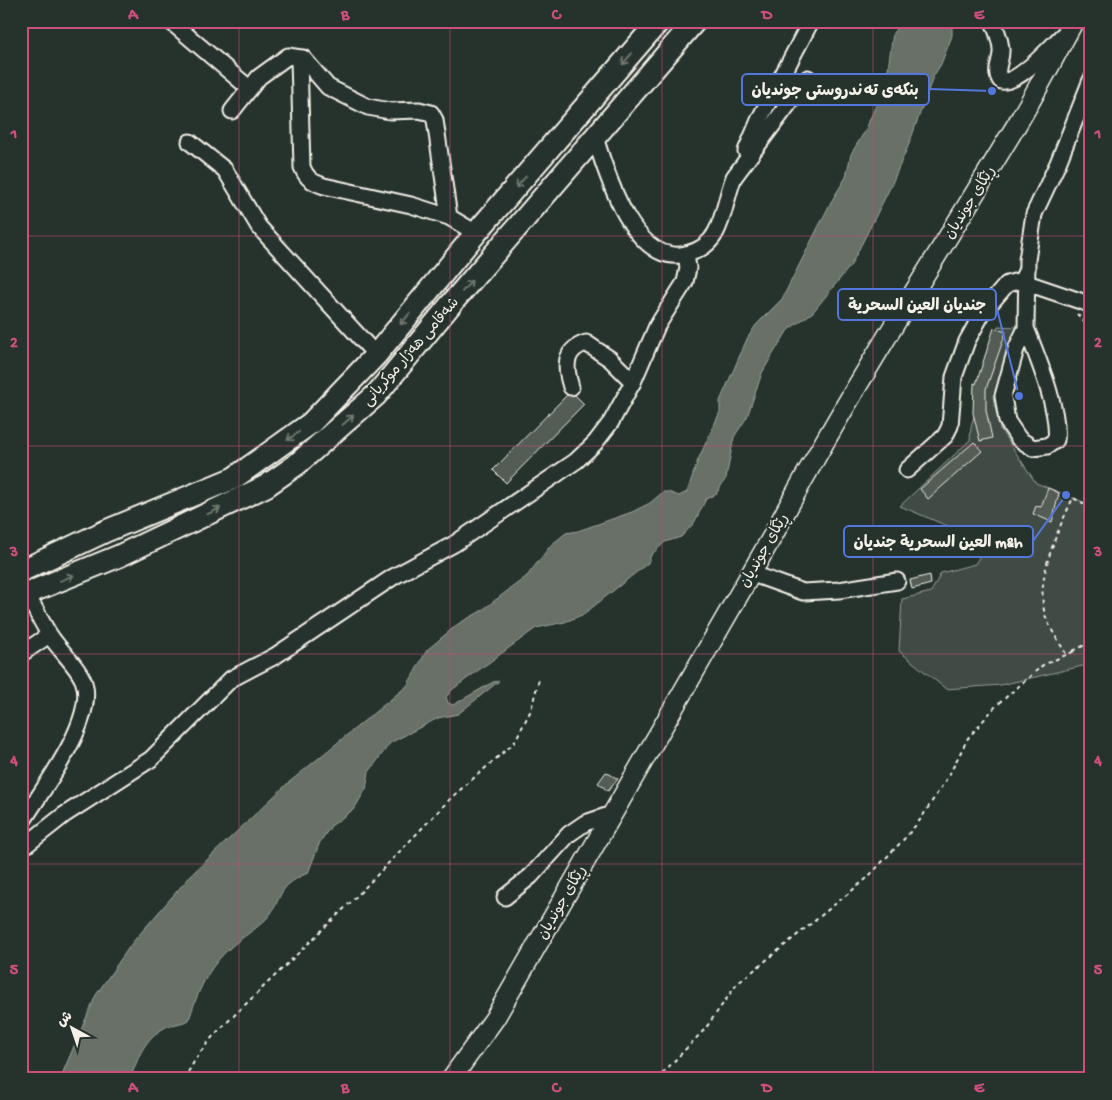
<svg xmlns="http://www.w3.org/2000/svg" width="1112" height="1100" font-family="'Gochi Hand','Playpen Sans Arabic',sans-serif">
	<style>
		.green { fill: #414b45; stroke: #9a9e96 }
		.water { fill: #676f68; stroke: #9fa39b }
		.building { fill: #525c55; stroke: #f4f1e8 }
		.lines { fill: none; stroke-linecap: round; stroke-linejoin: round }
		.minor-casing { stroke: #f4f1e8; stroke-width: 19 }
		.major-casing { stroke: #f4f1e8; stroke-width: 22 }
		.highway-casing { stroke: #f4f1e8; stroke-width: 25 }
		.path { stroke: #f4f1e8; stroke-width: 2; stroke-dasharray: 4 4; stroke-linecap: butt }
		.minor { stroke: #26332d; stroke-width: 15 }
		.major { stroke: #26332d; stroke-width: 19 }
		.highway { stroke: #26332d; stroke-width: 21 }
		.oneway { stroke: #6e766e }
		.grid { fill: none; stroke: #ce4e7e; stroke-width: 1; stroke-opacity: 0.55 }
		.labels { text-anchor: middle; stroke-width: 4.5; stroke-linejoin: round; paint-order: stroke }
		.street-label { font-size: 15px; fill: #f4f1e8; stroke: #26332d }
		.leader { fill: none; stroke: #5377dc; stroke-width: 2 }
		.callout-dot { fill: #5377dc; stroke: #26332d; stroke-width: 2 }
		.callout { fill: #26332d; stroke: #5377dc; stroke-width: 2 }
		.callout-label { font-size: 16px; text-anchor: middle; font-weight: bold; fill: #f4f1e8 }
		.neatline { fill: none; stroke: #ce4e7e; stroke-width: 2 }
		.grid-label { font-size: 16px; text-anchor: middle; font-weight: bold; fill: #ce4e7e }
	</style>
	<rect width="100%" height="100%" fill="#26332d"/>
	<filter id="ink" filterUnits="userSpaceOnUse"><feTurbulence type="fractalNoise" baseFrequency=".02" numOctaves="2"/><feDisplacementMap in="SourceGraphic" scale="10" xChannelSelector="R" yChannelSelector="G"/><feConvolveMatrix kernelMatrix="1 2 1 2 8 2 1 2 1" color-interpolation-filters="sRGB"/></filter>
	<g filter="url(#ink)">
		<path class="green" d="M 998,326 L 1018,327 L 993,397 L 1000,429 L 1036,483 L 1091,505 L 1091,664 L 1001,685 L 946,689 L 899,651 L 902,599 L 931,592 L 941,573 L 975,564 L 988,543 L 900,506 L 970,440 L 971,427 Z"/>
		<path class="water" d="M 902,21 L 952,21 L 952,36 L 941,64 L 933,77 L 909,144 L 890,188 L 851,265 L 813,312 L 788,330 L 773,354 L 762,373 L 747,417 L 734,437 L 726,478 L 716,494 L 706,499 L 694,523 L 681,537 L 665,542 L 651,555 L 648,563 L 584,614 L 565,622 L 536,628 L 453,689 L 446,697 L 448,703 L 453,705 L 493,682 L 499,681 L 458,714 L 438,718 L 390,743 L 369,772 L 366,789 L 354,809 L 331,826 L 320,842 L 308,873 C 299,877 291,881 285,888 C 278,896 276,909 267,918 C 257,929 242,937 231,947 C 208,967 197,993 189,1020 C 181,1024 173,1024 166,1027 C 143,1039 139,1057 130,1079 L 60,1079 L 96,995 L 132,943 L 191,875 L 287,784 L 407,686 L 427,650 L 458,624 L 481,611 L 527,576 L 551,545 L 566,533 L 578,531 L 632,512 L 650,503 L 663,492 L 668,492 L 679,496 L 687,492 L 698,460 L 720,412 L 720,401 L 747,339 L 756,325 L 782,299 L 831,202 L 846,177 L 851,154 L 865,131 L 876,105 L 888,69 L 893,33 Z"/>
		<g class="building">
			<path d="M 994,328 L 1006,332 L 986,389 L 986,410 L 992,438 L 980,441 L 973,413 L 974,383 L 976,384 Z"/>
			<path d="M 567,395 L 575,395 L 584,404 L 506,483 L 493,470 Z"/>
			<path d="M 974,442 L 982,451 L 928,499 L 920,489 Z"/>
			<path d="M 1048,488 L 1059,493 L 1052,522 L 1033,514 L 1036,506 L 1041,507 Z"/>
			<path d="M 930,575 L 931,584 L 912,589 L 910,580 Z"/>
			<path d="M 606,772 L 618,779 L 608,791 L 598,783 Z"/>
		</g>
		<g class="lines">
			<defs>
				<g id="minor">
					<path d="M 170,21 L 249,88"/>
					<path d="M 993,21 C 996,30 1001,40 1001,50 C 1002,61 993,71 1001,81 C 1019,84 1050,47 1063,35"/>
					<path d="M 232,111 L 259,77 L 288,56 L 301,58"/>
					<path d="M 595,137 C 606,173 634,267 686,254 C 699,251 710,244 716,232 C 724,218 727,194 734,177 L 808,78"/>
					<path d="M 190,142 L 225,170 L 259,227 L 376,355"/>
					<path d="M 746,151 L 760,118 L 811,21"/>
					<path d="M 449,217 L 435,120 L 431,113 L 419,110 L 390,111 L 368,107 L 328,87 L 303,58 L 299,59 L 302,167 C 307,179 312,182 324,186 L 411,205 L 449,217 L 476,233"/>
					<path d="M 1027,283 L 1089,304"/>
					<path d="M 1026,328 C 1037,356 1060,411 1056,440 L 1047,446 L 1033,448 L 1019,439 L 1007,421 L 1003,396 L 1016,349 L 1026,328 L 1027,260 L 1034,214 L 1058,163 L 1091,80"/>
					<path d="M 571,387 C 565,368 563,350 586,343 L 610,359 L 633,382"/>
					<path d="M 907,470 L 945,436 L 950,426 L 954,377 L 967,341 L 983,312 L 1007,284 L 1022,280 L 1027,269"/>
					<path d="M 750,573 L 803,592 L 839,590 L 897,581"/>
					<path d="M 21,654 L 49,635"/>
					<path d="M 21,824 C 40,792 99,718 83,680 C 76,664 59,650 49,634 C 41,621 34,607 27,594"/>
					<path d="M 21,842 L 26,845 L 64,815 L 151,759 L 231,679 L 275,656 L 393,577 L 454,544 L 576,461 L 595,443 L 611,422 L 633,382 L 657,326 L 685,282 L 688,268 L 686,254"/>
					<path d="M 505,897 L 531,876 L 569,834 L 585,823 L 612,814"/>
				</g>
				<path id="major" d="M 451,1079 L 495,1018 L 772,537 C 845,399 930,268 1011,134 C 1034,97 1053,59 1074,21"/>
				<g id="highway">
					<path d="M 21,571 L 106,531 L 234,478 L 311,423 L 376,355 L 476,233 L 659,21"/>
					<path d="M 21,596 L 119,556 L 266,486 L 296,465 L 376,395 L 451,304 L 695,21"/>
				</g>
			</defs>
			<use href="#minor" class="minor-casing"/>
			<use href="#major" class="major-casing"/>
			<use href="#highway" class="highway-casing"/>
			<g class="path">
				<path d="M 1077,314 L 1091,328"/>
				<path d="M 1073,651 L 1091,642"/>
				<path d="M 1066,654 C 1060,643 1052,632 1047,620 C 1032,584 1058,530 1073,498 L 1091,507"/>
				<path d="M 184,1079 L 198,1055 L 214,1035 L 354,899 L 452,797 L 514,743 L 531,710 L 539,679"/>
				<path d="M 657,1079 L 705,1029 L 737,984 L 866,879 L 906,837 L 920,820 L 949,775 L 968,738 L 996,706 L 1043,665 L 1075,651"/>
			</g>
			<use href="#minor" class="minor"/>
			<use href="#major" class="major"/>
			<use href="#highway" class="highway"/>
		</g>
		<defs><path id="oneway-shaft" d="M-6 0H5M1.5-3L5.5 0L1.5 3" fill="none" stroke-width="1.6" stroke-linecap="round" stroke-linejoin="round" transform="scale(1.25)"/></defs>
		<g class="oneway">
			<use href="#oneway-shaft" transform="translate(627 59) rotate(130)"/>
			<use href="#oneway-shaft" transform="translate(521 182) rotate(131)"/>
			<use href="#oneway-shaft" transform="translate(467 286) rotate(-49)"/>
			<use href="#oneway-shaft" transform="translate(405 319) rotate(130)"/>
			<use href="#oneway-shaft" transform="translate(348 420) rotate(-41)"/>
			<use href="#oneway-shaft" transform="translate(293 436) rotate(145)"/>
			<use href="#oneway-shaft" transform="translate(214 511) rotate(-26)"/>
			<use href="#oneway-shaft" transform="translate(67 578) rotate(-22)"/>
		</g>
	</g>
	<path class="grid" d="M 239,21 L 239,1079M 450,21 L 450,1079M 662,21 L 662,1079M 873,21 L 873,1079M 21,236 L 1091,236M 21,446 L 1091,446M 21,654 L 1091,654M 21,864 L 1091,864"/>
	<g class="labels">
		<g class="street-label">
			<text transform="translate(969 202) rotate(-58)" y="5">ڕێگای جوندیان</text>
			<text transform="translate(410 351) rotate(-49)" y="5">شەقامی ھەژار موکریانی</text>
			<text transform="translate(763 550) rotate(-60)" y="5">ڕێگای جوندیان</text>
			<text transform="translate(561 902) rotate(-60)" y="5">ڕێگای جوندیان</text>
		</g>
	</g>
	<path class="leader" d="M992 91L929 89M1019 396L996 305M1066 495L1033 541"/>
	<g class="callout-dot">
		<circle cx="992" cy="91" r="5"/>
		<circle cx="1019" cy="396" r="5"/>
		<circle cx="1066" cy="495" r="5"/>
	</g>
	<g class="callout">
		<rect x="742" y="74" width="187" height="31" rx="5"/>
		<rect x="838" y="289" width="158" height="31" rx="5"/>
		<rect x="844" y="526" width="189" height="31" rx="5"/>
	</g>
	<g class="callout-label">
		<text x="835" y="95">بنکەی تەندروستی جوندیان</text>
		<text x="917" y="310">جنديان العين السحرية</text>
		<text x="938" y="547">العين السحرية جنديان m&amp;h</text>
	</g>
	<rect width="1112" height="1100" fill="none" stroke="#26332d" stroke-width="55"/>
	<g transform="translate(72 1028) rotate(320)" stroke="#26332d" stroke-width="4" paint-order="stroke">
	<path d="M0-4L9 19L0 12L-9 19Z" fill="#f4f1e8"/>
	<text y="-8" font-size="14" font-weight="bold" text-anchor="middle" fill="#f4f1e8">ش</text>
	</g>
	<rect x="28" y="28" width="1056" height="1044" class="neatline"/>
	<g class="grid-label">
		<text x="133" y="19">A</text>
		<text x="345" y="19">B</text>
		<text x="556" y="19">C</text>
		<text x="767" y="19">D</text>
		<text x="979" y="19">E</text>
		<text x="14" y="138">1</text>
		<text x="1098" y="138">1</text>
		<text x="14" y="347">2</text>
		<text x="1098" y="347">2</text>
		<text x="14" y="556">3</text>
		<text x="1098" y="556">3</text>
		<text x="14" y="765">4</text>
		<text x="1098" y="765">4</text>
		<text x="14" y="974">5</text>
		<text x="1098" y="974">5</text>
		<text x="133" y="1092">A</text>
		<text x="345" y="1092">B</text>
		<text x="556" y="1092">C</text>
		<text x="767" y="1092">D</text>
		<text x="979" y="1092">E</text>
	</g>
</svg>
